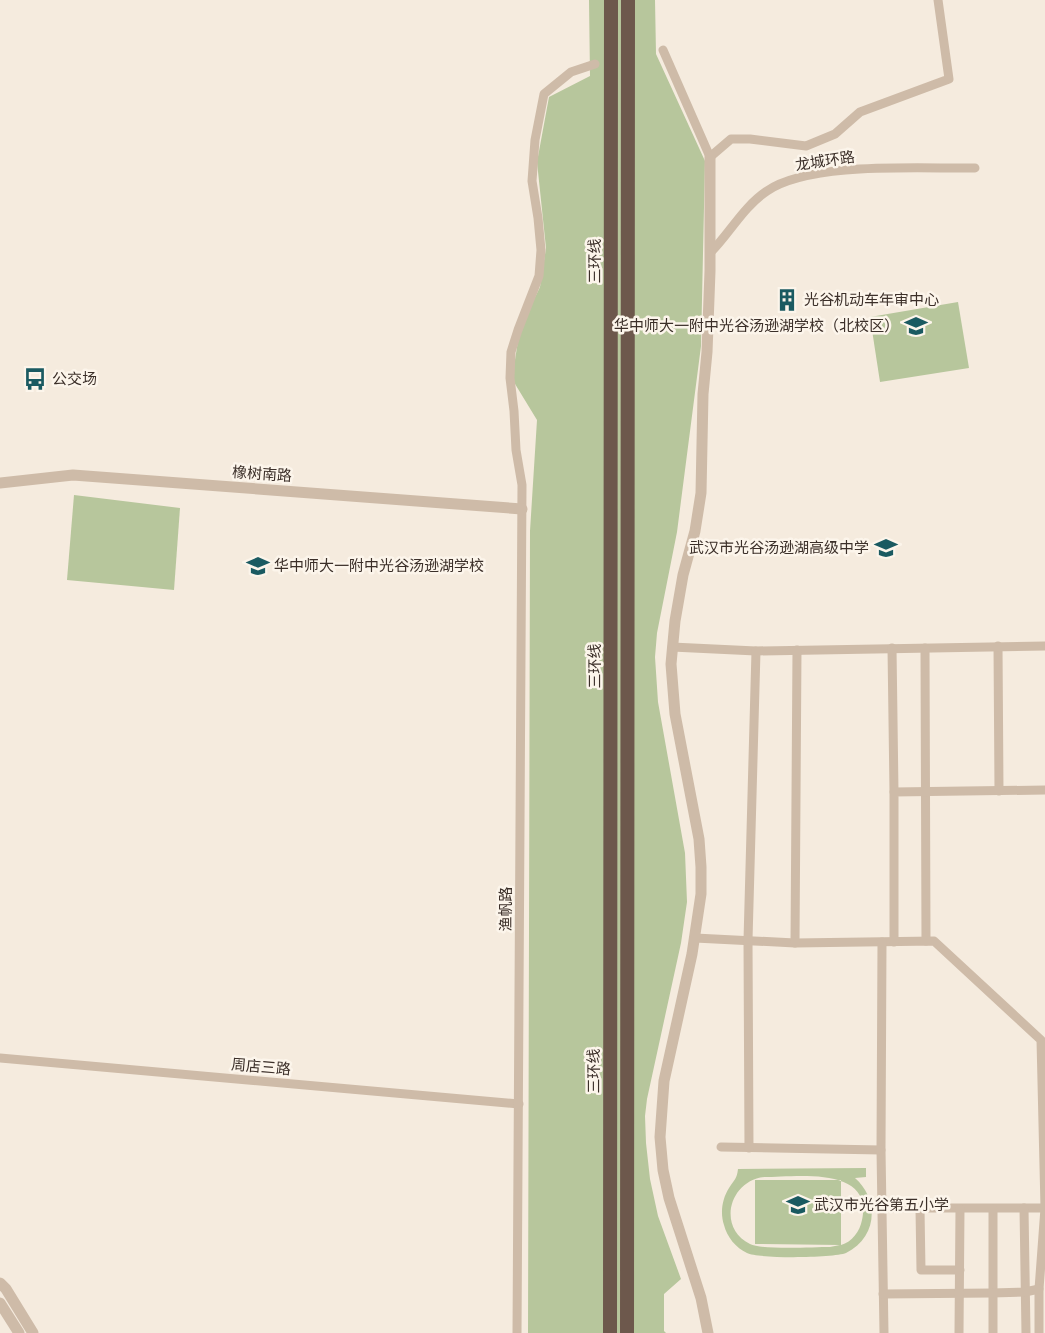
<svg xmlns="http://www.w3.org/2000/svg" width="1045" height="1333" font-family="'Archivo Narrow','Noto Sans SC',sans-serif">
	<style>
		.green { fill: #b7c69c; fill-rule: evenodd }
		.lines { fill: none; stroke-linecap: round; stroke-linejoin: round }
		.minor { stroke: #cebba8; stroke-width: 9 }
		.tertiary { stroke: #cebba8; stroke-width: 11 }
		.trunk { stroke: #6d584c; stroke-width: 14 }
		.labels { text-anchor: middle; stroke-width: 5; stroke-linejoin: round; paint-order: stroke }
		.street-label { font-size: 15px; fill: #3b2f29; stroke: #fcf5eb }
		.poi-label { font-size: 15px; fill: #3b2f29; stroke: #fcf5eb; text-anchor: start }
	</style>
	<rect width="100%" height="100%" fill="#f5ebde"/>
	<g class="green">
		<path d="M 589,0 L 655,0 L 656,54 L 705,161 L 701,346 L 677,532 L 657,633 L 655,657 L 658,702 L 685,853 L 687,902 L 681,943 L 647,1099 L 645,1116 L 646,1143 L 650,1179 L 658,1216 L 681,1279 L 664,1294 L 664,1331 L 666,1333 L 528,1333 L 530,531 L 537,420 L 512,379 L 520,328 L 540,287 L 546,248 L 537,162 L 549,97 L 590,76 Z"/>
		<path d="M 958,302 L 969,368 L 880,382 L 870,317 Z"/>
		<path d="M 74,495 L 180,508 L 174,590 L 67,580 Z"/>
		<path d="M 866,1168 L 866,1177 L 855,1178 C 880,1200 877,1238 846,1253 C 834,1258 759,1259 747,1253 C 736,1248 727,1237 724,1225 C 720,1213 722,1199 729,1188 C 734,1180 737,1179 738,1169 ZM 764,1177 C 795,1177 874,1165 862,1220 C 860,1231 852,1242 841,1245 L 841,1180 L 755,1180 L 755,1244 L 840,1245 L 830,1247 C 813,1247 762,1250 750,1244 C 717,1228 729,1181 764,1177 Z"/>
	</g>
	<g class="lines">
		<g class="minor">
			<path d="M 663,50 L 710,157 L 731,139 L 750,139 L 806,146 L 835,134 L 860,112 L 949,79 L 938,0"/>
			<path d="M 710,253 C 730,233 743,207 767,191 C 811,161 921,169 975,168"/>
			<path d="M 998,646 L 999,791"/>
			<path d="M 672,647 L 756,651 L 1045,646"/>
			<path d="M 892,648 L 894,792"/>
			<path d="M 925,648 L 926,941"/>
			<path d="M 695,938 L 795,943 L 934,941 L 1041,1040 L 1045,1208 L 1039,1289 L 1039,1333"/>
			<path d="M 882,942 L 881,1150 L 884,1333"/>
			<path d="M 894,942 L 894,792 L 1045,790"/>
			<path d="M 795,943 L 797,650"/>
			<path d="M 0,1058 L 519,1104"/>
			<path d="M 721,1147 L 881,1150"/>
			<path d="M 749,1148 L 748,940 L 756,651"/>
			<path d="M 883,1208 L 1045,1208"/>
			<path d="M 1024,1208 L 1026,1333"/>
			<path d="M 920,1209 L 921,1270 L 960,1270"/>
			<path d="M 993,1209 L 993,1333"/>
			<path d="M 883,1294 L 992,1293 L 1025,1292 L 1039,1289"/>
			<path d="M 517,1333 L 522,485 L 516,450 L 514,411 L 510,378 L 511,352 L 518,330 L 539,276 L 541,250 L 538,218 L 532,181 L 535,140 L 544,94 L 571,72 L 595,64"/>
			<path d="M 959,1333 L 960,1209"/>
		</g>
		<g class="tertiary">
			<path d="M 0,483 L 73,475 L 522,509"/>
			<path d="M 0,1283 L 6,1289 L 33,1333"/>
			<path d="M 0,1303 L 19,1333"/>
			<path d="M 708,1333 L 701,1298 L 669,1198 L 663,1170 L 660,1137 L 664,1081 L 692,954 L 701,894 L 701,867 L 699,839 L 675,714 L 671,664 L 675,621 L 683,575 L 695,531 L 701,493 L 703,394 L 707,352 L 710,271 L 710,157"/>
		</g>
		<g class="trunk">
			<path d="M 610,1333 L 611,0"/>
			<path d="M 627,1333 L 628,0"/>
		</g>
	</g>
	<defs>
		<symbol id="building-bare" viewBox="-9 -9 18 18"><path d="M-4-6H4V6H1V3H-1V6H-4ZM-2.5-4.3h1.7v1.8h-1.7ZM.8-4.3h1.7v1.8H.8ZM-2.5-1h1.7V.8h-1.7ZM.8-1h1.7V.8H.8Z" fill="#1a5a61" stroke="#fcf5eb" stroke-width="2.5" paint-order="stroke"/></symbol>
		<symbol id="school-bare" viewBox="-9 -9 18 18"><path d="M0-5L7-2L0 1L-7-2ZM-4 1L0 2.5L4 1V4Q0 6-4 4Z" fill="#1a5a61" stroke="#fcf5eb" stroke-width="2.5" paint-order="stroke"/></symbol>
		<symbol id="bus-bare" viewBox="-9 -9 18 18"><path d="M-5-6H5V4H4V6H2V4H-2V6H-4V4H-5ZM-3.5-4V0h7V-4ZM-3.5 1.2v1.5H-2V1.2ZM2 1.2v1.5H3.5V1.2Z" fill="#1a5a61" stroke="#fcf5eb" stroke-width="2.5" paint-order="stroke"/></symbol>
	</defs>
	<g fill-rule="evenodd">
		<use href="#building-bare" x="771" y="284" width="32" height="32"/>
		<use href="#school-bare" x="900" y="310" width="32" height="32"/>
		<use href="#bus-bare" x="19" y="363" width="32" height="32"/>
		<use href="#school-bare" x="870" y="532" width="32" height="32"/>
		<use href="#school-bare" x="242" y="550" width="32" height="32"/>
		<use href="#school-bare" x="782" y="1189" width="32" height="32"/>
	</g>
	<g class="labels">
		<g class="street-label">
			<text transform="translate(825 161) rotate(-8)" y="5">龙城环路</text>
			<text transform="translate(595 261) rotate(-90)" y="5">三环线</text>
			<text transform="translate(262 474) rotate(4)" y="5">橡树南路</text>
			<text transform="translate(595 666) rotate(-90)" y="5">三环线</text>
			<text transform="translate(506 909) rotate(-90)" y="5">渔帆路</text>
			<text transform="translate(261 1067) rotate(5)" y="5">周店三路</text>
			<text transform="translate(594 1071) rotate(-90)" y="5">三环线</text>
		</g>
		<g class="poi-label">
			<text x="804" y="305">光谷机动车年审中心</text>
			<text x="899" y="331" text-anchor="end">华中师大一附中光谷汤逊湖学校（北校区）</text>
			<text x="52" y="384">公交场</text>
			<text x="869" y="553" text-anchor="end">武汉市光谷汤逊湖高级中学</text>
			<text x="274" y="571">华中师大一附中光谷汤逊湖学校</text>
			<text x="814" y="1210">武汉市光谷第五小学</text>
		</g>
	</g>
</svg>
